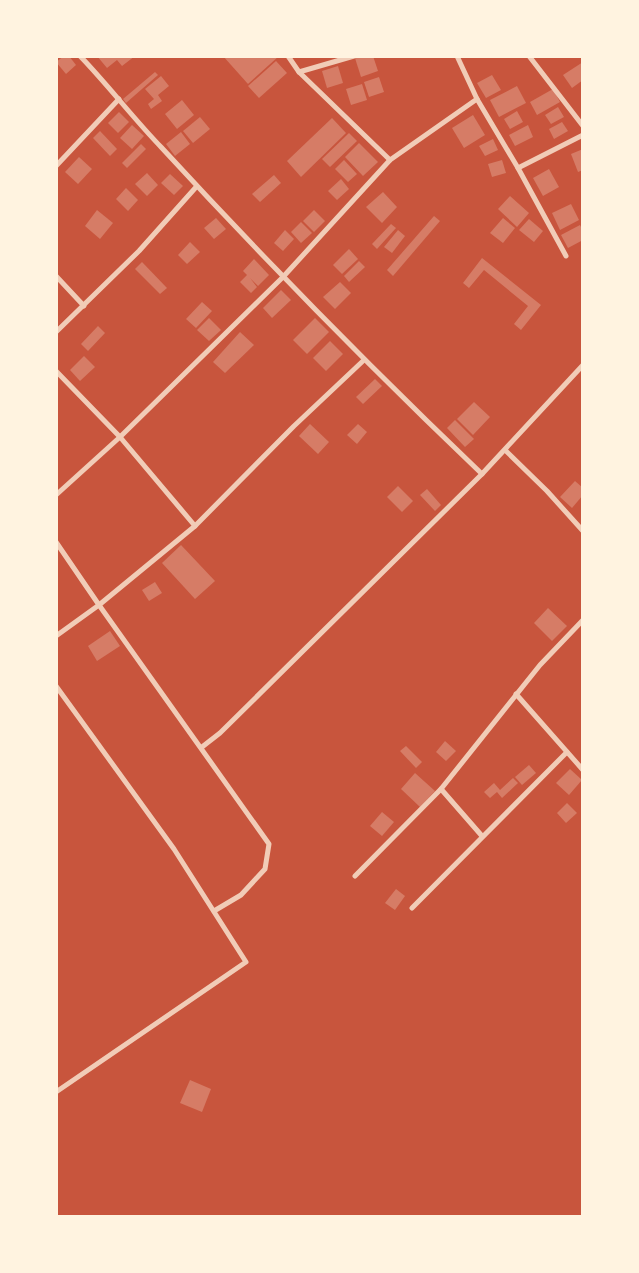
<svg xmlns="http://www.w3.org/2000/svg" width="639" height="1273" font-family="'Titillium Web',sans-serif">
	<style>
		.building { fill: #d67c66 }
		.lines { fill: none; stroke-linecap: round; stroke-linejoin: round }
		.minor { stroke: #f1ccb7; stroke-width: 5 }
	</style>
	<rect width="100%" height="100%" fill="#c8553d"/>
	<g class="building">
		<path d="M 64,56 L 69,56 L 76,65 L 66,74 L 56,62 Z"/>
		<path d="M 97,56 L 135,56 L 122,66 L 117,60 L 107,68 Z"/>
		<path d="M 223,56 L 279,56 L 248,84 Z"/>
		<path d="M 360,56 L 373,56 L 378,71 L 361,77 L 355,58 Z"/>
		<path d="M 276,61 L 287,73 L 259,98 L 248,86 Z"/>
		<path d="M 583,62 L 583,80 L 572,88 L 563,75 Z"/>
		<path d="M 338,66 L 343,83 L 327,88 L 322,71 Z"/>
		<path d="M 155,72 L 158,75 L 126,103 L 123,99 Z"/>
		<path d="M 492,75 L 501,90 L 486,98 L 477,83 Z"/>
		<path d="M 161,76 L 169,86 L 158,95 L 162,101 L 151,109 L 148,104 L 154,99 L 145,89 Z"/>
		<path d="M 379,77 L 384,92 L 369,97 L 364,82 Z"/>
		<path d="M 362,84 L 367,100 L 351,105 L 346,89 Z"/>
		<path d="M 517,86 L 526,103 L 499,117 L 490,100 Z"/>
		<path d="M 553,89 L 560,102 L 537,115 L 530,102 Z"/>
		<path d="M 182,100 L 194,115 L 177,129 L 165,114 Z"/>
		<path d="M 558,107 L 564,117 L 551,124 L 545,115 Z"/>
		<path d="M 517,111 L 523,122 L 510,129 L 504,119 Z"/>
		<path d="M 119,112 L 129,122 L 118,133 L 108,123 Z"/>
		<path d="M 473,115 L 485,135 L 464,148 L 452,128 Z"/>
		<path d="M 200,117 L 210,129 L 193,143 L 183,131 Z"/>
		<path d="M 332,118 L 346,133 L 301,177 L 287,161 Z"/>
		<path d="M 562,122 L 568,131 L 554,139 L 549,129 Z"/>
		<path d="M 132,125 L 144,136 L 132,149 L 120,138 Z"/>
		<path d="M 528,125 L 533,137 L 515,146 L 509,135 Z"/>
		<path d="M 100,131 L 117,149 L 110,156 L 93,138 Z"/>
		<path d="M 181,132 L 190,144 L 175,156 L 166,144 Z"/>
		<path d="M 349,133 L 357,141 L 330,167 L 322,159 Z"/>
		<path d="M 493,139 L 498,150 L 485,156 L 479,146 Z"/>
		<path d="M 359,143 L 378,162 L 363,176 L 345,157 Z"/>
		<path d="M 141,144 L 146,149 L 127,168 L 122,163 Z"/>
		<path d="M 583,149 L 583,170 L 578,172 L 571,154 Z"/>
		<path d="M 79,157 L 92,169 L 78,184 L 65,172 Z"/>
		<path d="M 344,160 L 357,174 L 348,182 L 335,169 Z"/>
		<path d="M 502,160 L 506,173 L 492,177 L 488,164 Z"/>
		<path d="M 549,169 L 559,187 L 543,196 L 533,178 Z"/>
		<path d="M 147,173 L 158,185 L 147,196 L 135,184 Z"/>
		<path d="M 170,174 L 183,186 L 174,195 L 161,183 Z"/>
		<path d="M 274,175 L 281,183 L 260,202 L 252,194 Z"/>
		<path d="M 341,179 L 349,189 L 337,200 L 328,191 Z"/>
		<path d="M 126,188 L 138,200 L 128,211 L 116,199 Z"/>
		<path d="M 383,192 L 397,207 L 382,223 L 366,207 Z"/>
		<path d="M 510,196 L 529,213 L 517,227 L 498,209 Z"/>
		<path d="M 571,204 L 579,220 L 560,230 L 552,213 Z"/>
		<path d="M 97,210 L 113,223 L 100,239 L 85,226 Z"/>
		<path d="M 314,210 L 325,221 L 314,232 L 303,221 Z"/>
		<path d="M 434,216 L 440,221 L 393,276 L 387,270 Z"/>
		<path d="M 216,218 L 226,229 L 214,239 L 204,228 Z"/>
		<path d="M 503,218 L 515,228 L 503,243 L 490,233 Z"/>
		<path d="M 529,219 L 543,231 L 534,242 L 519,230 Z"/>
		<path d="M 301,222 L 312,233 L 301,243 L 291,232 Z"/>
		<path d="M 391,224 L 396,228 L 377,249 L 372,244 Z"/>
		<path d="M 580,225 L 583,231 L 583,240 L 568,248 L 561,235 Z"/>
		<path d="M 285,230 L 294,239 L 283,251 L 274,243 Z"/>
		<path d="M 398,230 L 405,236 L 392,253 L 384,247 Z"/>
		<path d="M 190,242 L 200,252 L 187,264 L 178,255 Z"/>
		<path d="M 349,249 L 358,259 L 342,274 L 333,265 Z"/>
		<path d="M 482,258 L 541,305 L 521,330 L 514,324 L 528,306 L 484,270 L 469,288 L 463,283 Z"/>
		<path d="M 254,259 L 269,275 L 258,286 L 250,278 L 257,287 L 251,293 L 240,282 L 247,275 L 243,271 Z"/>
		<path d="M 359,261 L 365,267 L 349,282 L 344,276 Z"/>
		<path d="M 142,262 L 167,288 L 160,294 L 135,269 Z"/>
		<path d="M 340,282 L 351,293 L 335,309 L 323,297 Z"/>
		<path d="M 281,290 L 291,300 L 272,318 L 263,308 Z"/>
		<path d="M 202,302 L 212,311 L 196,328 L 186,319 Z"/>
		<path d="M 209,318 L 221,330 L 209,341 L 197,330 Z"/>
		<path d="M 315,318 L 329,332 L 307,354 L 293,340 Z"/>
		<path d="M 98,326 L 105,333 L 88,351 L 81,344 Z"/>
		<path d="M 240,332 L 254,345 L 225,373 L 213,362 Z"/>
		<path d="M 330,341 L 343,354 L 326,371 L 313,358 Z"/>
		<path d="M 84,356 L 95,367 L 80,381 L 70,370 Z"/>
		<path d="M 375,379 L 382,386 L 363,404 L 356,397 Z"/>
		<path d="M 474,402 L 490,417 L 473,435 L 457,419 Z"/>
		<path d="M 455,420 L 474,439 L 465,447 L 447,428 Z"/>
		<path d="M 310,424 L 329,442 L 318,454 L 299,436 Z"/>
		<path d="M 358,424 L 367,432 L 357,444 L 347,435 Z"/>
		<path d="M 575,481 L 583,488 L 583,495 L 572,508 L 560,497 Z"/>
		<path d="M 398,486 L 413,501 L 402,512 L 387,497 Z"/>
		<path d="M 427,489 L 441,505 L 435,511 L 420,495 Z"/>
		<path d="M 181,545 L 215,581 L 195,599 L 162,563 Z"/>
		<path d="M 155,582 L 162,593 L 149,601 L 142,590 Z"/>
		<path d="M 548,608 L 567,626 L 552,641 L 534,623 Z"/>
		<path d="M 110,631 L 120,646 L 97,661 L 88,646 Z"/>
		<path d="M 445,741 L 456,751 L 446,761 L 436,752 Z"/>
		<path d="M 406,746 L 422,762 L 416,768 L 400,751 Z"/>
		<path d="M 529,765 L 536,773 L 522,785 L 515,777 Z"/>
		<path d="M 570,769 L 582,780 L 569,795 L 556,783 Z"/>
		<path d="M 415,773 L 435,791 L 420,807 L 401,789 Z"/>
		<path d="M 513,778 L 518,783 L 502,798 L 497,792 L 490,798 L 484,792 L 494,783 L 500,790 Z"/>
		<path d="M 567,803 L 577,813 L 566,823 L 557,813 Z"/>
		<path d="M 382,812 L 394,822 L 382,836 L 370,826 Z"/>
		<path d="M 396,889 L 405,896 L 395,910 L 385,903 Z"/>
		<path d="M 190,1080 L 211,1089 L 202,1112 L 180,1103 Z"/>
	</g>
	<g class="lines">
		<g class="minor">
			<path d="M 80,56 C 108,85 133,118 161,147 C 265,260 372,369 482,474 L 583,365"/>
			<path d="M 288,56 L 299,72 L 390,160"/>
			<path d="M 457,56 L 477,99 L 518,168 L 566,256"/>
			<path d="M 529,56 L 583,126"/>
			<path d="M 299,72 L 354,56"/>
			<path d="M 56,166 L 119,99"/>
			<path d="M 518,168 L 583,135"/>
			<path d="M 56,276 L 84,306"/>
			<path d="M 56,332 L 139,251 L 197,186"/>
			<path d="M 56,371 L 120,437 L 195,526"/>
			<path d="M 505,450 L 547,491 L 583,531"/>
			<path d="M 56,495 L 120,437 L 283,277 L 390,160 L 477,99"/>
			<path d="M 56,542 L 99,605 L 56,636"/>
			<path d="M 56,686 L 174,849 L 246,962 L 56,1092"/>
			<path d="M 516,694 L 583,770"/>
			<path d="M 202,747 L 220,733 L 482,474"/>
			<path d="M 441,789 L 482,836"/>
			<path d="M 355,876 L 441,789 L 540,665 L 583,620"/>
			<path d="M 412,908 L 567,752"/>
			<path d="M 214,911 L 241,895 L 265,869 L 269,844 L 99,605 L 195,526 L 294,426 L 364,360"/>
		</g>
	</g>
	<rect width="639" height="1273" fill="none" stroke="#fff3e0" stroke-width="116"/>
</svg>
